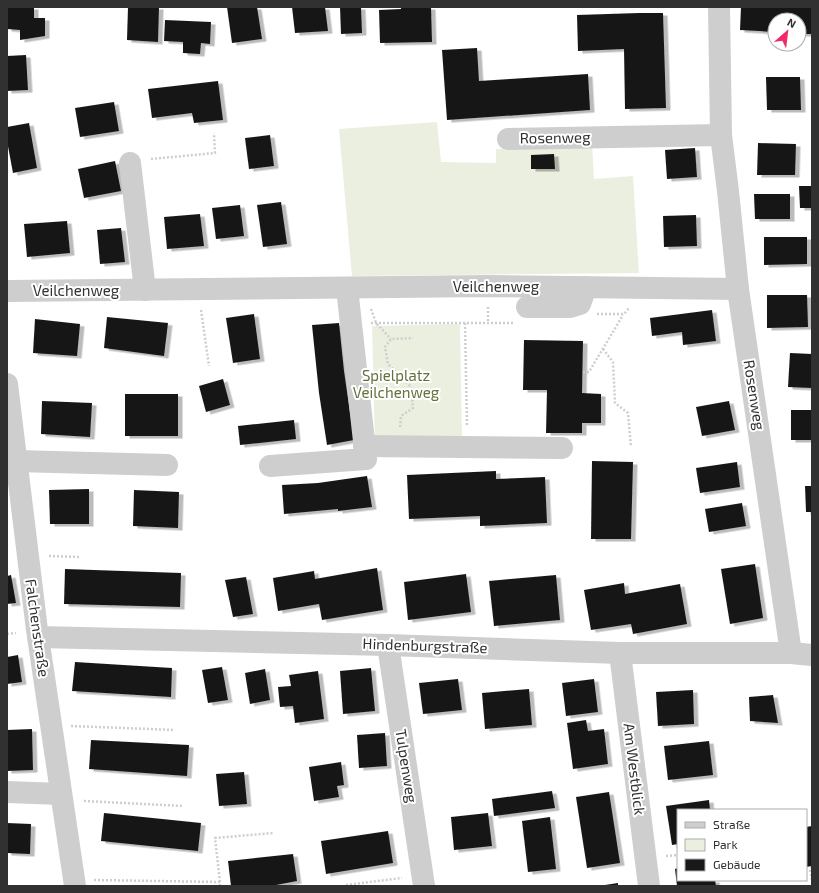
<svg xmlns="http://www.w3.org/2000/svg" width="819" height="893" font-family="'Exo 2',sans-serif">
	<style>
		.green { fill: #ebefdf }
		.building { fill: #181818; filter: url(#shadow) }
		.lines { fill: none; stroke-linecap: round; stroke-linejoin: round }
		.path { stroke: #cecece; stroke-width: 2.5; stroke-dasharray: 2 2; stroke-linecap: butt }
		.minor { stroke: #cecece; stroke-width: 22 }
		.labels { text-anchor: middle; stroke-width: 4; stroke-linejoin: round; paint-order: stroke }
		.street-label { font-size: 15px; fill: #313131; stroke: #fff }
		.park-label { font-size: 15px; fill: #61713a; stroke: #fff }
	</style>
	<defs>
		<filter id="shadow"><feDropShadow dx="4.5" dy="2.5" stdDeviation="0" flood-color="#0004"/></filter>
	</defs>
	<rect width="100%" height="100%" fill="#fff"/>
	<g class="green">
		<path d="M 437,122 L 441,162 L 496,163 L 496,149 L 592,143 L 594,179 L 633,176 L 639,273 L 352,276 L 339,129 Z"/>
		<path d="M 460,324 L 462,441 L 375,443 L 372,326 Z"/>
	</g>
	<g class="building">
		<path d="M 7,7 L 34,7 L 34,18 L 45,18 L 45,36 L 20,40 L 20,30 L 7,29 Z"/>
		<path d="M 128,7 L 159,7 L 158,42 L 127,40 Z"/>
		<path d="M 227,7 L 257,7 L 262,39 L 232,43 Z"/>
		<path d="M 292,7 L 325,7 L 328,31 L 295,33 Z"/>
		<path d="M 340,7 L 361,7 L 362,33 L 341,34 Z"/>
		<path d="M 401,7 L 431,7 L 432,42 L 380,43 L 379,10 L 401,9 Z"/>
		<path d="M 741,7 L 812,7 L 812,34 L 799,34 L 799,20 L 775,20 L 775,32 L 740,30 Z"/>
		<path d="M 639,13 L 663,13 L 666,108 L 625,109 L 624,49 L 578,51 L 577,15 Z"/>
		<path d="M 165,20 L 211,22 L 210,44 L 201,43 L 200,54 L 183,53 L 183,42 L 164,41 Z"/>
		<path d="M 477,48 L 479,81 L 588,74 L 590,110 L 447,120 L 442,50 Z"/>
		<path d="M 26,55 L 28,90 L 7,91 L 7,56 Z"/>
		<path d="M 766,77 L 800,77 L 801,110 L 767,110 Z"/>
		<path d="M 218,81 L 223,120 L 194,123 L 192,113 L 152,118 L 148,89 Z"/>
		<path d="M 114,102 L 119,131 L 80,137 L 75,108 Z"/>
		<path d="M 29,123 L 37,168 L 13,173 L 7,141 L 7,127 Z"/>
		<path d="M 270,135 L 274,166 L 249,169 L 245,138 Z"/>
		<path d="M 758,143 L 796,144 L 795,175 L 757,175 Z"/>
		<path d="M 695,148 L 697,177 L 667,179 L 665,150 Z"/>
		<path d="M 554,154 L 555,169 L 531,169 L 531,155 Z"/>
		<path d="M 115,161 L 121,191 L 84,198 L 78,169 Z"/>
		<path d="M 799,186 L 812,186 L 812,208 L 800,208 Z"/>
		<path d="M 754,194 L 790,194 L 790,219 L 755,219 Z"/>
		<path d="M 281,202 L 287,244 L 263,247 L 257,205 Z"/>
		<path d="M 240,205 L 244,236 L 216,239 L 212,208 Z"/>
		<path d="M 200,214 L 204,246 L 167,249 L 164,217 Z"/>
		<path d="M 696,215 L 697,246 L 664,247 L 663,216 Z"/>
		<path d="M 67,221 L 70,253 L 27,257 L 24,224 Z"/>
		<path d="M 121,228 L 125,262 L 100,264 L 97,230 Z"/>
		<path d="M 764,237 L 807,237 L 807,264 L 764,265 Z"/>
		<path d="M 767,295 L 807,295 L 808,327 L 767,328 Z"/>
		<path d="M 712,310 L 716,341 L 683,345 L 682,332 L 652,336 L 650,318 Z"/>
		<path d="M 254,314 L 260,359 L 233,363 L 226,318 Z"/>
		<path d="M 107,317 L 168,323 L 164,356 L 104,348 Z"/>
		<path d="M 35,319 L 80,324 L 77,356 L 33,353 Z"/>
		<path d="M 339,323 L 344,371 L 354,440 L 327,445 L 319,393 L 312,325 Z"/>
		<path d="M 524,340 L 583,341 L 582,393 L 601,394 L 601,423 L 582,423 L 582,433 L 546,433 L 547,390 L 523,390 Z"/>
		<path d="M 790,353 L 812,354 L 812,388 L 788,387 Z"/>
		<path d="M 223,379 L 230,405 L 206,412 L 199,386 Z"/>
		<rect x="125" y="394" width="53" height="42"/>
		<path d="M 42,401 L 92,403 L 90,437 L 41,434 Z"/>
		<path d="M 729,401 L 735,430 L 702,436 L 696,407 Z"/>
		<rect x="791" y="410" width="21" height="30"/>
		<path d="M 294,420 L 296,439 L 240,445 L 238,426 Z"/>
		<path d="M 592,461 L 633,462 L 631,539 L 591,539 Z"/>
		<path d="M 737,462 L 740,487 L 700,493 L 696,468 Z"/>
		<path d="M 496,471 L 496,479 L 545,477 L 547,523 L 480,526 L 480,516 L 409,519 L 407,475 Z"/>
		<path d="M 367,476 L 372,507 L 338,511 L 338,509 L 284,514 L 282,485 L 318,483 Z"/>
		<path d="M 805,486 L 812,486 L 812,512 L 806,512 Z"/>
		<path d="M 89,489 L 89,524 L 50,524 L 49,490 Z"/>
		<path d="M 134,490 L 179,492 L 178,528 L 133,526 Z"/>
		<path d="M 742,503 L 746,526 L 709,532 L 705,509 Z"/>
		<path d="M 755,564 L 763,618 L 730,624 L 721,569 Z"/>
		<path d="M 377,568 L 383,610 L 322,620 L 319,604 L 278,611 L 273,578 L 314,571 L 315,579 Z"/>
		<path d="M 65,569 L 181,573 L 180,607 L 64,604 Z"/>
		<path d="M 466,574 L 471,612 L 408,620 L 404,582 Z"/>
		<path d="M 11,575 L 16,603 L 7,604 L 7,576 Z"/>
		<path d="M 556,575 L 560,620 L 494,626 L 489,581 Z"/>
		<path d="M 246,577 L 253,614 L 233,617 L 225,580 Z"/>
		<path d="M 624,583 L 625,594 L 680,584 L 687,624 L 633,634 L 631,624 L 591,630 L 584,590 Z"/>
		<path d="M 18,655 L 22,682 L 7,684 L 7,657 Z"/>
		<path d="M 75,662 L 172,668 L 171,697 L 72,691 Z"/>
		<path d="M 222,667 L 228,700 L 208,703 L 202,670 Z"/>
		<path d="M 371,668 L 375,711 L 343,714 L 340,671 Z"/>
		<path d="M 265,669 L 270,700 L 250,704 L 245,673 Z"/>
		<path d="M 318,671 L 324,719 L 295,723 L 293,706 L 280,707 L 278,687 L 291,686 L 289,675 Z"/>
		<path d="M 458,679 L 462,710 L 423,714 L 419,683 Z"/>
		<path d="M 594,679 L 598,712 L 566,716 L 562,683 Z"/>
		<path d="M 529,689 L 532,725 L 485,729 L 482,693 Z"/>
		<path d="M 693,690 L 694,724 L 658,726 L 656,692 Z"/>
		<path d="M 773,695 L 778,723 L 750,721 L 749,697 Z"/>
		<path d="M 586,720 L 588,731 L 604,729 L 608,764 L 573,769 L 567,723 Z"/>
		<path d="M 32,729 L 33,770 L 7,771 L 7,730 Z"/>
		<path d="M 385,733 L 387,766 L 359,768 L 357,735 Z"/>
		<path d="M 91,740 L 189,745 L 187,776 L 89,769 Z"/>
		<path d="M 709,741 L 713,775 L 668,780 L 664,746 Z"/>
		<path d="M 341,762 L 344,785 L 337,786 L 339,797 L 314,801 L 309,767 Z"/>
		<path d="M 244,772 L 247,804 L 219,806 L 216,774 Z"/>
		<path d="M 552,791 L 555,808 L 494,816 L 492,799 Z"/>
		<path d="M 609,792 L 620,863 L 587,868 L 576,797 Z"/>
		<path d="M 709,800 L 710,810 L 678,810 L 678,844 L 672,845 L 666,806 Z"/>
		<path d="M 104,813 L 201,823 L 198,851 L 101,841 Z"/>
		<path d="M 488,813 L 492,846 L 454,850 L 451,817 Z"/>
		<path d="M 550,817 L 556,869 L 528,872 L 522,821 Z"/>
		<path d="M 7,823 L 31,824 L 30,854 L 7,853 Z"/>
		<path d="M 812,826 L 812,866 L 806,867 L 806,827 Z"/>
		<path d="M 388,831 L 393,863 L 326,874 L 321,841 Z"/>
		<path d="M 293,854 L 297,881 L 271,886 L 231,886 L 228,861 Z"/>
		<path d="M 678,868 L 678,880 L 715,880 L 716,886 L 677,886 L 675,869 Z"/>
		<path d="M 618,883 L 618,886 L 605,886 L 605,885 Z"/>
	</g>
	<g class="lines">
		<g class="path">
			<path d="M 151,159 L 215,153 L 214,133"/>
			<path d="M 488,307 L 488,323"/>
			<path d="M 371,309 L 376,323 L 391,339"/>
			<path d="M 201,310 L 209,366"/>
			<path d="M 597,314 L 624,314 L 629,308"/>
			<path d="M 371,323 L 514,323"/>
			<path d="M 465,323 L 467,426"/>
			<path d="M 603,349 L 613,362 L 615,403 L 628,413 L 631,447"/>
			<path d="M 583,372 L 589,372 L 623,315"/>
			<path d="M 400,427 L 401,416 L 413,408 L 411,387 L 388,364 L 385,347 L 391,339 L 413,338"/>
			<path d="M 49,556 L 80,557"/>
			<path d="M 7,634 L 16,633"/>
			<path d="M 71,726 L 175,730"/>
			<path d="M 84,801 L 183,806"/>
			<path d="M 666,856 L 678,855"/>
			<path d="M 810,870 L 812,880"/>
			<path d="M 94,880 L 220,882 L 220,886"/>
			<path d="M 220,882 L 215,838 L 273,833"/>
			<path d="M 346,885 L 402,878"/>
		</g>
		<g class="minor">
			<path d="M 719,7 L 721,135 L 728,191 L 738,289 L 791,653"/>
			<path d="M 508,139 L 721,135"/>
			<path d="M 130,163 L 145,290"/>
			<path d="M 7,291 L 488,286 L 738,289"/>
			<path d="M 527,307 L 570,307 L 580,304 L 586,287"/>
			<path d="M 7,384 L 37,630 L 75,886"/>
			<path d="M 364,446 L 562,448"/>
			<path d="M 16,461 L 167,465"/>
			<path d="M 270,466 L 366,459 L 347,288"/>
			<path d="M 38,637 L 388,645 L 620,653 L 791,653 L 812,655"/>
			<path d="M 388,645 L 424,886"/>
			<path d="M 620,653 L 649,886"/>
			<path d="M 7,792 L 61,794"/>
		</g>
	</g>
	<g class="labels">
		<g class="street-label">
			<text transform="translate(555 138) rotate(-1)" y="5">Rosenweg</text>
			<text x="496" y="292">Veilchenweg</text>
			<text x="76" y="296">Veilchenweg</text>
			<text transform="translate(754 395) rotate(81)" y="5">Rosenweg</text>
			<text transform="translate(37 628) rotate(82)" y="5">Falchenstraße</text>
			<text transform="translate(425 646) rotate(2)" y="5">Hindenburgstraße</text>
			<text transform="translate(406 766) rotate(81)" y="5">Tulpenweg</text>
			<text transform="translate(634 769) rotate(83)" y="5">Am Westblick</text>
		</g>
		<g class="park-label">
			<text x="396" y="381">Spielplatz<tspan x="396" dy="17">Veilchenweg</tspan></text>
		</g>
	</g>
	<rect width="819" height="893" fill="none" stroke="#313131" stroke-width="16"/>
	<rect x="677" y="809" width="130" height="72" fill="#ffffff" stroke="#adadad"/>
	<rect x="685" y="822" width="20" height="6" fill="#cecece" stroke="#adadad"/>
	<text x="713" y="829" font-size="12" fill="#313131">Straße</text>
	<rect x="685" y="839" width="20" height="12" fill="#ebefdf" stroke="#adadad"/>
	<text x="713" y="849" font-size="12" fill="#313131">Park</text>
	<rect x="685" y="859" width="20" height="12" fill="#181818" stroke="#adadad"/>
	<text x="713" y="869" font-size="12" fill="#313131">Gebäude</text>
	<g transform="translate(787 32) rotate(28)"><circle r="19" fill="#ffffff" stroke="#adadad"/>
	<path d="M0-3L7 15L0 10L-7 15Z" fill="#f12a68"/>
	<text y="-6" font-size="11" font-weight="bold" text-anchor="middle" fill="#313131">N</text>
	</g>
</svg>
